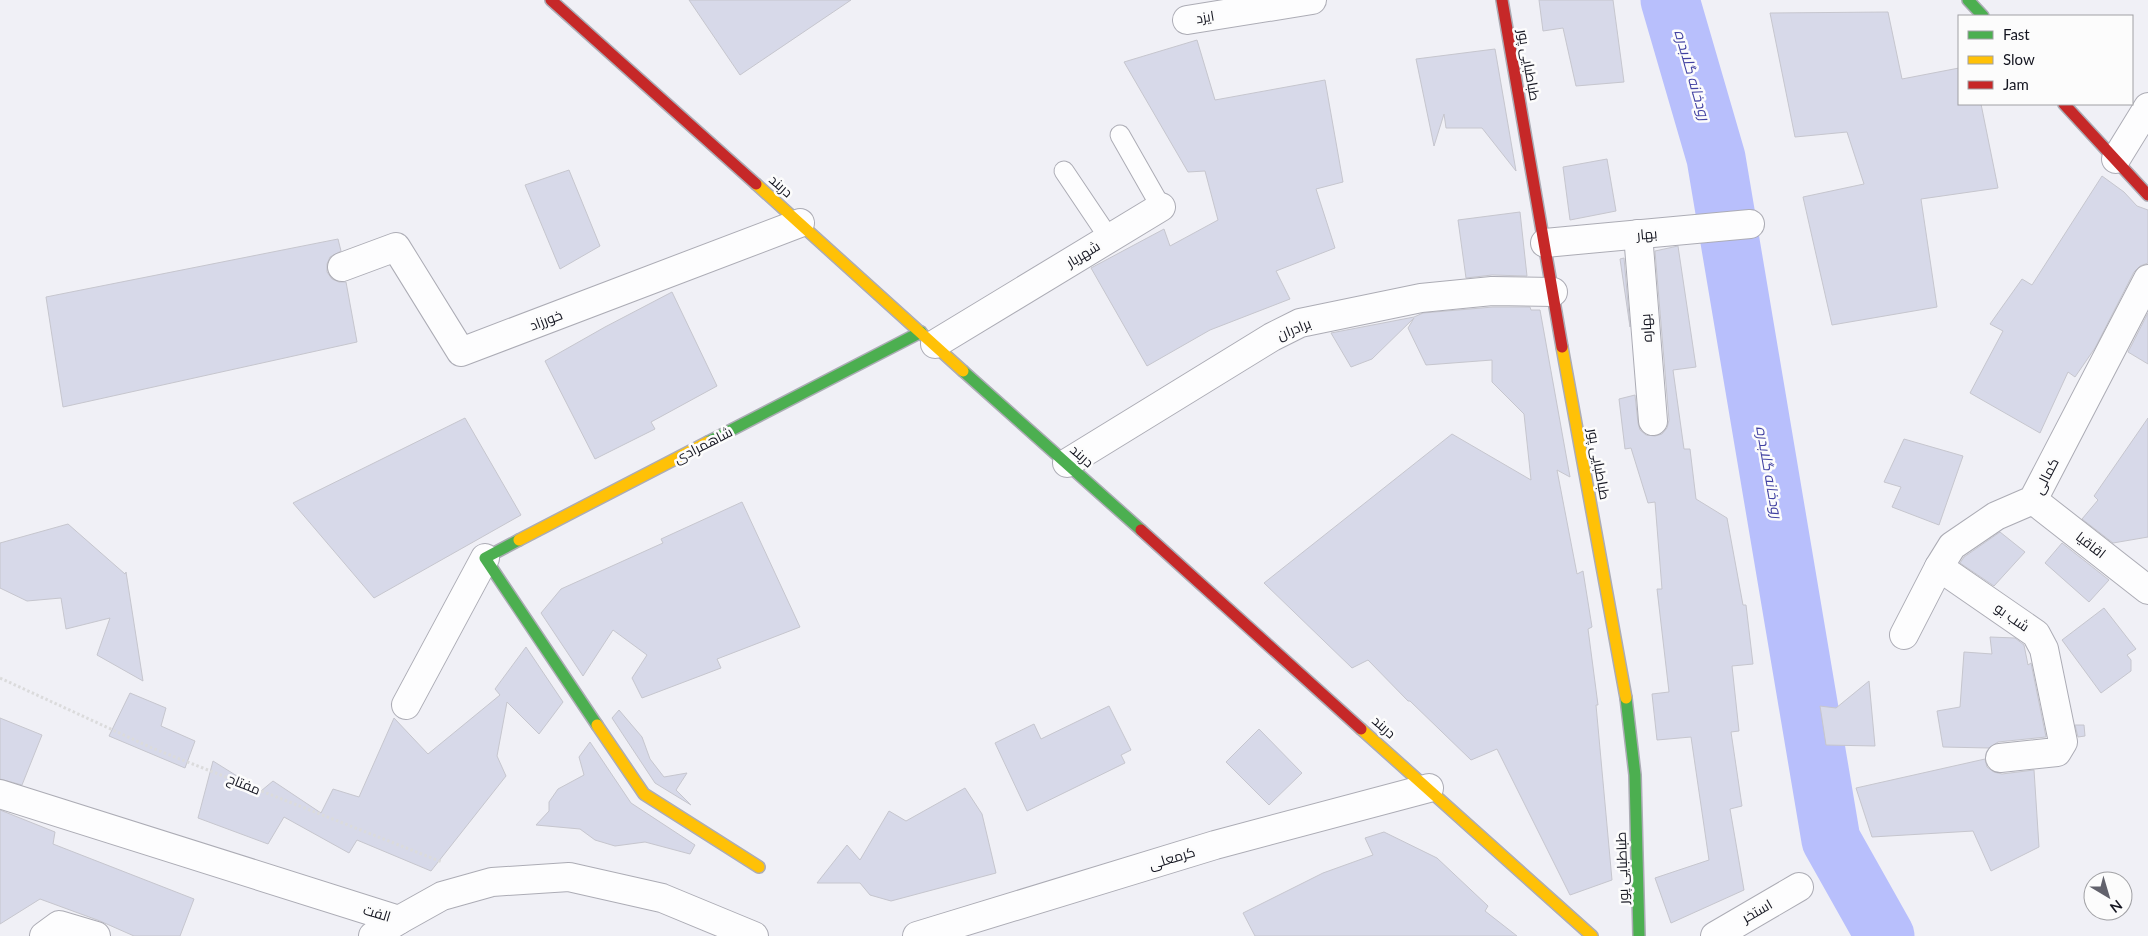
<svg xmlns="http://www.w3.org/2000/svg" width="2148" height="936" font-family="Lato,Cairo,sans-serif">
	<style>
		.lines { fill: none; stroke-linecap: round; stroke-linejoin: round }
		.river { stroke: #b8bffc; stroke-width: 59 }
		.building { fill: #d7d9e9; stroke: #c6c6ce }
		.lane-casing { stroke: #acacb5; stroke-width: 21 }
		.street-casing { stroke: #acacb5; stroke-width: 30 }
		.fast-casing { stroke: #acacb5; stroke-width: 14 }
		.slow-casing { stroke: #acacb5; stroke-width: 14 }
		.jam-casing { stroke: #acacb5; stroke-width: 14 }
		.path { stroke: #dbdbdc; stroke-width: 3; stroke-dasharray: 2.5 2.5; stroke-linecap: butt }
		.lane { stroke: #fdfdfe; stroke-width: 19 }
		.street { stroke: #fdfdfe; stroke-width: 28 }
		.fast { stroke: #4caf50; stroke-width: 11 }
		.slow { stroke: #ffc107; stroke-width: 11 }
		.jam { stroke: #c62828; stroke-width: 11 }
		.labels { text-anchor: middle; stroke-width: 5; stroke-linejoin: round; paint-order: stroke }
		.street-label { font-size: 14px; fill: #151621; stroke: #fcfcfc }
		.water-label { font-size: 15px; font-style: italic; fill: #4242a2; stroke: #fcfcfc }
	</style>
	<rect width="100%" height="100%" fill="#f0f0f6"/>
	<g class="lines">
		<path class="river" d="M 1670,0 L 1716,158 L 1831,840 L 1885,936"/>
	</g>
	<g class="building">
		<path d="M 689,0 L 851,0 L 740,75 Z"/>
		<path d="M 1539,0 L 1613,0 L 1624,82 L 1576,86 L 1563,28 L 1543,31 Z"/>
		<path d="M 1888,12 L 1902,79 L 1959,68 L 1959,104 L 1981,104 L 1998,188 L 1921,199 L 1937,307 L 1832,325 L 1803,197 L 1864,184 L 1847,132 L 1795,137 L 1770,13 Z"/>
		<path d="M 1197,40 L 1215,100 L 1325,80 L 1343,182 L 1316,189 L 1335,248 L 1276,271 L 1290,299 L 1210,330 L 1147,366 L 1091,268 L 1164,229 L 1170,246 L 1218,220 L 1205,171 L 1188,172 L 1124,62 Z"/>
		<path d="M 1495,49 L 1516,171 L 1482,128 L 1446,128 L 1444,114 L 1434,146 L 1416,59 Z"/>
		<path d="M 1607,159 L 1616,211 L 1570,220 L 1563,167 Z"/>
		<path d="M 569,170 L 600,246 L 560,269 L 525,185 Z"/>
		<path d="M 2102,176 L 2124,192 L 2137,206 L 2148,210 L 2148,263 L 2140,266 L 2134,272 L 2095,348 L 2075,377 L 2068,372 L 2040,433 L 1970,393 L 2003,331 L 1990,324 L 2022,279 L 2032,285 Z"/>
		<path d="M 1520,212 L 1527,276 L 1492,275 L 1466,278 L 1458,220 Z"/>
		<path d="M 338,239 L 341,251 L 330,257 L 327,264 L 327,272 L 332,279 L 339,282 L 346,282 L 357,342 L 63,407 L 46,297 Z"/>
		<path d="M 1678,246 L 1696,367 L 1673,370 L 1684,449 L 1690,449 L 1696,499 L 1727,518 L 1743,605 L 1746,605 L 1753,664 L 1732,666 L 1739,731 L 1731,732 L 1742,806 L 1730,809 L 1744,890 L 1671,923 L 1655,878 L 1709,860 L 1691,737 L 1657,740 L 1652,694 L 1669,692 L 1657,589 L 1662,589 L 1655,502 L 1648,503 L 1631,448 L 1625,449 L 1619,399 L 1635,395 L 1638,423 L 1640,430 L 1646,435 L 1655,436 L 1662,434 L 1667,428 L 1669,420 L 1655,251 Z"/>
		<path d="M 1624,258 L 1630,327 L 1620,259 Z"/>
		<path d="M 672,292 L 717,386 L 651,422 L 655,429 L 595,459 L 545,361 L 605,327 Z"/>
		<path d="M 1493,307 L 1530,307 L 1531,310 L 1540,310 L 1570,477 L 1557,470 L 1577,574 L 1583,571 L 1592,627 L 1588,629 L 1598,705 L 1596,705 L 1612,880 L 1570,895 L 1497,749 L 1471,760 L 1410,701 L 1408,701 L 1368,660 L 1352,668 L 1264,583 L 1452,434 L 1531,480 L 1524,414 L 1492,382 L 1492,360 L 1426,365 L 1408,328 L 1414,318 L 1372,359 L 1351,367 L 1331,333 L 1414,317 L 1423,313 Z"/>
		<path d="M 2148,313 L 2148,364 L 2128,352 Z"/>
		<path d="M 465,418 L 521,515 L 374,598 L 293,503 Z"/>
		<path d="M 2148,418 L 2148,537 L 2113,543 L 2082,519 L 2098,500 L 2094,496 Z"/>
		<path d="M 1904,439 L 1963,456 L 1939,525 L 1892,507 L 1901,487 L 1884,482 Z"/>
		<path d="M 742,502 L 800,627 L 717,659 L 721,668 L 642,698 L 632,678 L 647,655 L 613,630 L 583,676 L 541,613 L 561,589 L 663,543 L 661,539 Z"/>
		<path d="M 68,524 L 125,574 L 126,572 L 143,681 L 97,655 L 110,618 L 66,629 L 61,598 L 27,601 L 0,588 L 0,543 Z"/>
		<path d="M 2000,532 L 2025,552 L 1994,586 L 1960,563 L 1964,557 Z"/>
		<path d="M 2062,543 L 2109,580 L 2089,602 L 2045,563 Z"/>
		<path d="M 2104,608 L 2136,649 L 2127,655 L 2131,660 L 2131,671 L 2101,693 L 2062,640 Z"/>
		<path d="M 1990,637 L 2015,638 L 2024,645 L 2028,665 L 2031,663 L 2046,737 L 1998,742 L 1989,748 L 1943,747 L 1937,711 L 1960,707 L 1964,652 L 1992,654 Z"/>
		<path d="M 526,647 L 563,702 L 539,734 L 507,702 L 497,756 L 506,776 L 431,871 L 357,840 L 349,853 L 284,817 L 268,844 L 198,818 L 213,761 L 261,791 L 273,781 L 321,813 L 333,789 L 359,797 L 394,718 L 428,754 L 500,695 L 495,689 Z"/>
		<path d="M 1869,681 L 1875,746 L 1826,745 L 1820,706 L 1836,708 Z"/>
		<path d="M 130,693 L 166,708 L 161,726 L 195,741 L 185,768 L 109,736 Z"/>
		<path d="M 1109,706 L 1131,750 L 1121,755 L 1125,763 L 1027,811 L 995,743 L 1034,724 L 1041,739 Z"/>
		<path d="M 619,710 L 642,737 L 650,759 L 664,777 L 687,773 L 676,790 L 691,805 L 655,783 L 612,718 Z"/>
		<path d="M 0,718 L 42,735 L 22,785 L 0,779 Z"/>
		<path d="M 2075,725 L 2084,725 L 2085,736 L 2078,737 Z"/>
		<path d="M 1259,729 L 1302,773 L 1269,805 L 1226,762 Z"/>
		<path d="M 590,742 L 631,803 L 695,845 L 690,854 L 645,842 L 615,846 L 595,840 L 580,829 L 536,825 L 549,811 L 549,802 L 558,789 L 584,775 L 579,757 Z"/>
		<path d="M 1985,759 L 1987,767 L 1994,772 L 2002,774 L 2034,770 L 2039,847 L 1991,871 L 1973,831 L 1872,837 L 1856,788 Z"/>
		<path d="M 965,788 L 982,814 L 996,873 L 891,901 L 870,895 L 860,883 L 817,883 L 847,845 L 860,860 L 889,811 L 906,821 Z"/>
		<path d="M 0,810 L 55,832 L 53,844 L 194,899 L 180,936 L 134,936 L 100,921 L 40,899 L 0,924 Z"/>
		<path d="M 1384,832 L 1437,858 L 1488,906 L 1485,911 L 1517,936 L 1255,936 L 1243,913 L 1323,873 L 1373,855 L 1365,838 Z"/>
	</g>
	<g class="lines">
		<defs>
			<g id="lane">
				<path d="M 1120,135 L 1161,207"/>
				<path d="M 1064,171 L 1109,238"/>
			</g>
			<g id="street">
				<path d="M 1187,20 L 1312,0"/>
				<path d="M 2116,159 L 2148,107"/>
				<path d="M 1638,234 L 1653,421"/>
				<path d="M 1545,243 L 1750,224"/>
				<path d="M 342,267 L 396,247 L 461,352 L 800,223"/>
				<path d="M 935,344 L 1161,207"/>
				<path d="M 1067,463 L 1272,337 L 1300,323 L 1421,298 L 1492,291 L 1553,292"/>
				<path d="M 2033,500 L 2148,590"/>
				<path d="M 1939,567 L 2036,634 L 2044,649 L 2063,742 L 2057,752 L 2000,758"/>
				<path d="M 1904,635 L 1939,567 L 1952,546 L 1996,516 L 2033,500 L 2148,279"/>
				<path d="M 406,705 L 485,558"/>
				<path d="M 0,794 L 399,920 L 442,896 L 492,882 L 569,877 L 662,898 L 754,936"/>
				<path d="M 44,936 L 59,925 L 96,936"/>
				<path d="M 373,936 L 399,920"/>
				<path d="M 917,936 L 1215,845 L 1429,788"/>
				<path d="M 1715,936 L 1799,887"/>
			</g>
			<g id="fast">
				<path d="M 1968,0 L 1983,16"/>
				<path d="M 963,371 L 1141,530"/>
				<path d="M 708,442 L 921,332"/>
				<path d="M 519,540 L 485,558 L 597,725"/>
				<path d="M 1626,698 L 1635,775 L 1639,936"/>
			</g>
			<g id="slow">
				<path d="M 756,184 L 963,371"/>
				<path d="M 1562,347 L 1626,698"/>
				<path d="M 519,540 L 708,442"/>
				<path d="M 597,725 L 644,794 L 759,867"/>
				<path d="M 1361,729 L 1592,936"/>
			</g>
			<g id="jam">
				<path d="M 551,0 L 756,184"/>
				<path d="M 1502,0 L 1562,347"/>
				<path d="M 2064,104 L 2148,195"/>
				<path d="M 1141,530 L 1361,729"/>
			</g>
		</defs>
		<use href="#lane" class="lane-casing"/>
		<use href="#street" class="street-casing"/>
		<use href="#fast" class="fast-casing"/>
		<use href="#slow" class="slow-casing"/>
		<use href="#jam" class="jam-casing"/>
		<path class="path" d="M 0,678 L 152,748 L 442,862"/>
		<use href="#lane" class="lane"/>
		<use href="#street" class="street"/>
		<use href="#fast" class="fast"/>
		<use href="#slow" class="slow"/>
		<use href="#jam" class="jam"/>
	</g>
	<g class="labels">
		<g class="street-label">
			<text transform="translate(1205 17) rotate(-9)" y="5">ایزد</text>
			<text transform="translate(1529 65) rotate(80)" y="5">طباطبایی پور</text>
			<text transform="translate(781 186) rotate(42)" y="5">دربند</text>
			<text transform="translate(1647 234) rotate(-5)" y="5">بهار</text>
			<text transform="translate(1083 254) rotate(-31)" y="5">شهریار</text>
			<text transform="translate(546 320) rotate(-21)" y="5">خورزاد</text>
			<text transform="translate(1646 328) rotate(-94)" y="5">بهاره</text>
			<text transform="translate(1294 329) rotate(-22)" y="5">برادران</text>
			<text transform="translate(703 445) rotate(-27)" y="5">شاهمرادی</text>
			<text transform="translate(1082 456) rotate(42)" y="5">دربند</text>
			<text transform="translate(1599 464) rotate(80)" y="5">طباطبایی پور</text>
			<text transform="translate(2046 476) rotate(-63)" y="5">کمالی</text>
			<text transform="translate(2091 545) rotate(38)" y="5">اقاقیا</text>
			<text transform="translate(2012 617) rotate(35)" y="5">شب بو</text>
			<text transform="translate(1384 727) rotate(42)" y="5">دربند</text>
			<text transform="translate(244 784) rotate(22)" y="5">مفتاح</text>
			<text transform="translate(1172 858) rotate(-17)" y="5">کرمعلی</text>
			<text transform="translate(1622 868) rotate(-92)" y="5">طباطبایی پور</text>
			<text transform="translate(1757 911) rotate(-30)" y="5">استخر</text>
			<text transform="translate(377 913) rotate(17)" y="5">الفت</text>
		</g>
		<g class="water-label">
			<text transform="translate(1692 75) rotate(74)" y="5">رودخانه گلابدره</text>
			<text transform="translate(1769 472) rotate(80)" y="5">رودخانه گلابدره</text>
		</g>
	</g>
	<rect x="1958" y="15" width="175" height="90" fill="#fcfcfc" stroke="#a0a0a4"/>
	<rect x="1968" y="31" width="25" height="8" fill="#4caf50" stroke="#a0a0a4"/>
	<text x="2003" y="40" font-size="15" fill="#151621">Fast</text>
	<rect x="1968" y="56" width="25" height="8" fill="#ffc107" stroke="#a0a0a4"/>
	<text x="2003" y="65" font-size="15" fill="#151621">Slow</text>
	<rect x="1968" y="81" width="25" height="8" fill="#c62828" stroke="#a0a0a4"/>
	<text x="2003" y="90" font-size="15" fill="#151621">Jam</text>
	<g transform="translate(2108 896) rotate(142)"><circle r="24" fill="#fcfcfc" stroke="#a0a0a4"/>
	<path d="M0-4L9 19L0 12L-9 19Z" fill="#62626c"/>
	<text y="-8" font-size="14" font-weight="bold" text-anchor="middle" fill="#151621">N</text>
	</g>
</svg>
